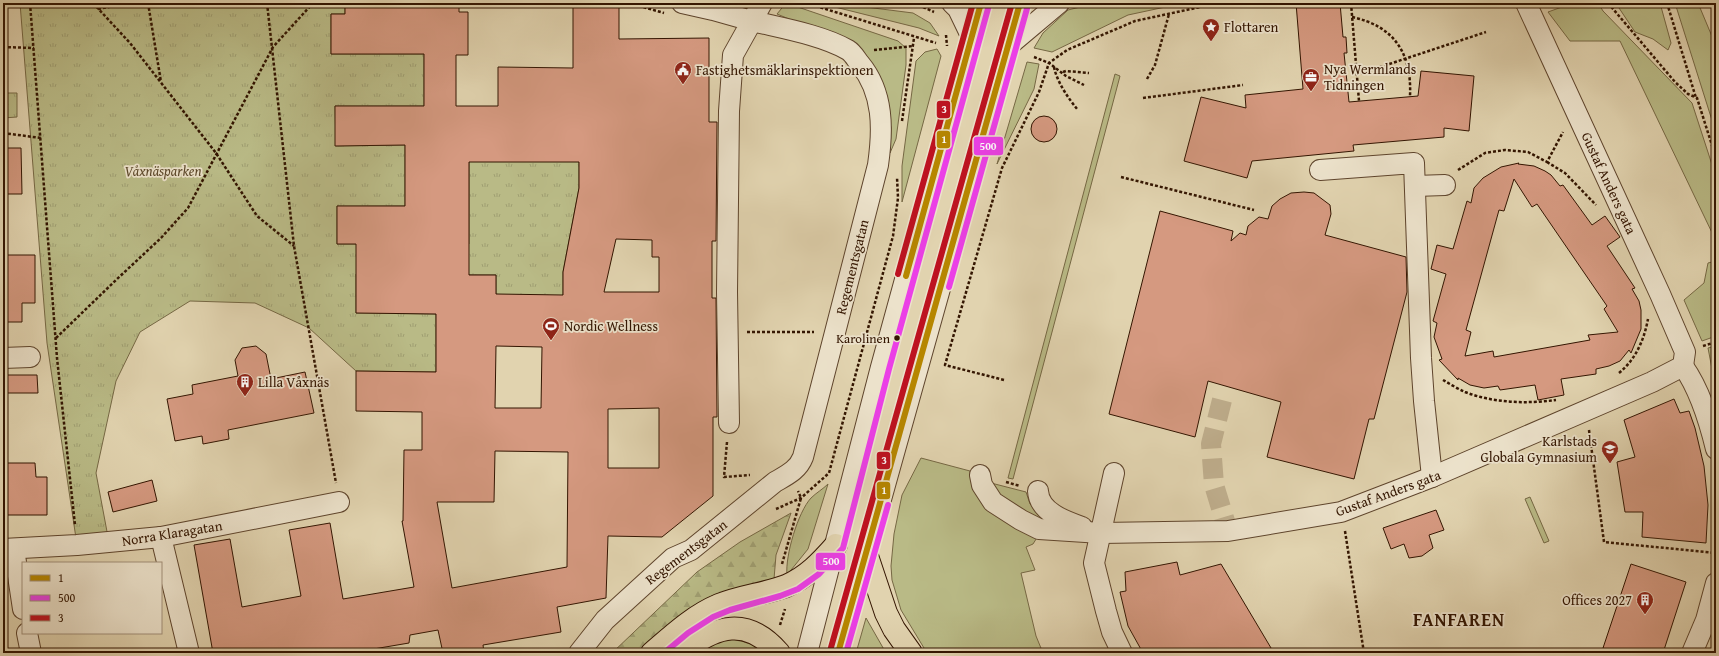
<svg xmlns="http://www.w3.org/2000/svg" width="1719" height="656" font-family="'Gentium Book Plus',serif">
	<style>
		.grass { fill: #b9ba86; stroke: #766844 }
		.forest { fill: url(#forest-firs); stroke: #766844 }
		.park { fill: url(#park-tufts); stroke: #766844 }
		.building { fill: #d59980; stroke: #331501; fill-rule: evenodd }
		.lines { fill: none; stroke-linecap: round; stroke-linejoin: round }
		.minor-tunnel { stroke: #bead8c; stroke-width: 20; stroke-dasharray: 20 10; stroke-linecap: butt }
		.minor-casing { stroke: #5e442c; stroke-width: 22 }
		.highway-casing { stroke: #331501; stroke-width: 24 }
		.path { stroke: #331501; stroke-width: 2.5; stroke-dasharray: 3 2; stroke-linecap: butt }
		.minor { stroke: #ece2cb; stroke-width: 20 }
		.highway { stroke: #e1d3af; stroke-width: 22 }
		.bus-1-casing { stroke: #ece2cb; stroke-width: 9 }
		.bus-2-casing { stroke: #ece2cb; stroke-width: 9 }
		.bus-3-casing { stroke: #ece2cb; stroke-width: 9 }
		.bus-1 { stroke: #b68600; stroke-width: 6 }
		.bus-2 { stroke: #eb3fe6; stroke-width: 6 }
		.bus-3 { stroke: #bd1220; stroke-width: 6 }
		.bus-dot { fill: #331501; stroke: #ece2cb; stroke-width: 1.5 }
		.labels { text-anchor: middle; stroke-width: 3.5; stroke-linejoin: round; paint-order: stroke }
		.bus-label { font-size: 13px; fill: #331501; stroke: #ece2cb; text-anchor: end }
		.poi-label { font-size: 14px; fill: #331501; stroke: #ece2cb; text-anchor: start }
		.park-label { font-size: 14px; font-style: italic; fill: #5b4729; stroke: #ece2cb }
		.street-label { font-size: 14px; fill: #331501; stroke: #ece2cb }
		.district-label { font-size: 18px; font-weight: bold; letter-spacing: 1px; fill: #331501; stroke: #ece2cb }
		.line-badge { stroke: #ece2cb; stroke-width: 1.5 }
		.badge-label { font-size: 11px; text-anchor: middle; font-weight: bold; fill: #fff }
	</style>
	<defs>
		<pattern id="forest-firs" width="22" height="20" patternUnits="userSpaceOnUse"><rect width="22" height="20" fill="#b9ba86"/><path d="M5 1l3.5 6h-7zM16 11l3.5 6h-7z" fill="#a09f72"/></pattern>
		<pattern id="park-tufts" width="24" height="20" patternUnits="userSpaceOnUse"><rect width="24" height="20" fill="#b9ba86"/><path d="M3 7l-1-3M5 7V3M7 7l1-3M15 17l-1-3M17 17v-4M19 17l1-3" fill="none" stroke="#a09f72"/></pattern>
	</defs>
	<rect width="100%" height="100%" fill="#e1d3af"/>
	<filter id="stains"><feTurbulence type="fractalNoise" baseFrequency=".005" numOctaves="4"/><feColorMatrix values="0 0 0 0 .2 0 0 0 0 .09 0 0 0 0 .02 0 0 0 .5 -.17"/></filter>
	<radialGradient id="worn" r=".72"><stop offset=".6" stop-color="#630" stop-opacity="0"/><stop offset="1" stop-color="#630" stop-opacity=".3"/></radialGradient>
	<g class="grass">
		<path d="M 786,3 L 898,41 L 906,48 L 906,65 L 896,139 L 890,153 L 891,127 L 852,45 L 777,14 Z"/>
		<path d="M 819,3 L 834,3 L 913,13 L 930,23 L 939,36 L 919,28 Z"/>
		<path d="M 1096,3 L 1184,3 L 1128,15 L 1052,52 L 1034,48 L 1043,33 L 1068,10 Z"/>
		<path d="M 1573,3 L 1598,3 L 1603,11 L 1692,103 L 1716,177 L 1716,241 L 1620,41 L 1570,41 L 1548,12 Z"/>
		<path d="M 1617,3 L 1660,3 L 1671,43 L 1668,50 L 1653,39 L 1635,32 L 1619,8 Z"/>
		<path d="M 1675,3 L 1698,3 L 1716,46 L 1716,133 Z"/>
		<path d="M 937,49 L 941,56 L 902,202 L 902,166 L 916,61 L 925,52 Z"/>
		<path d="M 1027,62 L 1039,64 L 1034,89 L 997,164 Z"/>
		<path d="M 1115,74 L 1120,76 L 1013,479 L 1008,478 Z"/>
		<path d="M 1716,261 L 1716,336 L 1702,341 L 1684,300 L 1704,283 L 1708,263 Z"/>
		<path d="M 1716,346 L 1716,375 L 1713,374 L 1708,348 Z"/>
		<path d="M 921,458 L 970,471 C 971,476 971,482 972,486 C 983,513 1014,524 1038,536 L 1033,544 L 1026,547 L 1035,570 L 1021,573 L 1036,636 L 1043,653 L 927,653 L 901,610 L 892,580 L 891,566 L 894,534 L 902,495 Z"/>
		<path d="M 991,483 L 1026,492 L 1030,504 L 1045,519 L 1042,522 L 1002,499 Z"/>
		<path d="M 828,484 L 808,549 L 787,575 C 785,556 798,512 811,498 C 816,493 823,489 828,484 Z"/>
		<path d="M 1530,497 L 1549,541 L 1544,543 L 1525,499 Z"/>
		<path d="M 866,618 L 886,653 L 856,653 Z"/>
		<path d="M 736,639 L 756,646 L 752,653 L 697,653 L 718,641 Z"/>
	</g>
	<path class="forest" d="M 791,513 L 776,555 L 774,579 L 642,653 L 612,653 L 697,572 L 740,542 Z"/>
	<g class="park">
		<path d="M 20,3 L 345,3 L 345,14 L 331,14 L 331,54 L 424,54 L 424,106 L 335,106 L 336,146 L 405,145 L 405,206 L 337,206 L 337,244 L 469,244 L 469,147 L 579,146 L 579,188 L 563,272 L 563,303 L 496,306 L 496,275 L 356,274 L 356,313 L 436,314 L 436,372 L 356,371 L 309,328 L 255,303 L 190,301 L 140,332 L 116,381 L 96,473 L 108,537 L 77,545 L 47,343 Z"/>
		<path d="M 3,93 L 17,93 L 17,117 L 3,118 Z"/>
	</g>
	<g class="building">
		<path d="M 345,3 L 459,3 L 459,12 L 468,12 L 468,55 L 456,55 L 456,106 L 498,106 L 498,67 L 573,68 L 573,3 L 619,3 L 619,39 L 709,38 L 709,122 L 717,122 L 716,241 L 712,241 L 712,298 L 716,298 L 717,417 L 713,417 L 713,496 L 662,537 L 608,536 L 606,598 L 557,607 L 561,632 L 483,645 L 484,653 L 443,653 L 438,630 L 410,635 L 409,643 L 350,653 L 213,653 L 194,545 L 230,539 L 242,607 L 301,596 L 289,530 L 330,523 L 343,599 L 414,587 L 402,521 L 403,521 L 404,450 L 422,450 L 422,412 L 356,411 L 356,371 L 436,372 L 436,314 L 356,313 L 356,244 L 337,244 L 337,206 L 405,206 L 405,145 L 335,146 L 335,106 L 424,106 L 424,54 L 331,54 L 331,14 L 345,14 ZM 469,162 L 579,162 L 579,188 L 563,272 L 563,295 L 496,294 L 496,275 L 469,275 ZM 616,239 L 652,240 L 652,257 L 659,257 L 659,292 L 604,292 ZM 496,346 L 542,347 L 541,408 L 495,408 ZM 659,408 L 659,468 L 608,468 L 608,409 ZM 495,451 L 568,452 L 567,567 L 452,588 L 437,502 L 494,502 Z"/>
		<path d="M 1296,3 L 1340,3 L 1343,37 L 1346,37 L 1347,53 L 1344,53 L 1349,102 L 1418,96 L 1421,71 L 1474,76 L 1469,131 L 1444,128 L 1444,137 L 1353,145 L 1354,151 L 1252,161 L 1247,178 L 1184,161 L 1201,97 L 1246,108 L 1245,95 L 1303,89 Z"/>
		<circle cx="1044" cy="129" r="13"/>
		<path d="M 3,148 L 21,148 L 22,194 L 3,194 Z"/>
		<path d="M 1519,163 L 1518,164 L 1534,166 L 1545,171 L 1551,175 L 1560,186 L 1563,185 L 1592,225 L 1605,216 L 1620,237 L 1607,246 L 1635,288 L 1632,289 L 1639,301 L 1641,310 L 1641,329 L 1631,353 L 1629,350 L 1620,361 L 1609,366 L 1596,369 L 1596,374 L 1561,379 L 1564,395 L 1538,400 L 1535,385 L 1500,390 L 1498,386 L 1484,388 L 1470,385 L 1458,378 L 1458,380 L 1439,360 L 1442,359 L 1434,337 L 1437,323 L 1433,321 L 1446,274 L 1431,269 L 1437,245 L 1453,249 L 1467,201 L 1471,203 L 1474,188 L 1483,178 L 1501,167 ZM 1514,179 L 1532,207 L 1537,204 L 1607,306 L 1604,309 L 1618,332 L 1588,335 L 1590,340 L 1494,357 L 1493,351 L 1465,356 L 1471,332 L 1466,330 L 1499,210 L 1504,211 Z"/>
		<path d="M 1304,192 L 1314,193 L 1330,205 L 1331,214 L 1325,235 L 1406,257 L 1407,292 L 1374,419 L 1369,419 L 1354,479 L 1267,457 L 1281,402 L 1208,381 L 1195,437 L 1109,414 L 1160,211 L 1233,231 L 1231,241 L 1240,233 L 1246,235 L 1248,226 L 1259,217 L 1268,219 L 1272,206 L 1280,199 L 1291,193 Z"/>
		<path d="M 3,255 L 35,255 L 35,303 L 22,303 L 22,322 L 3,322 Z"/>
		<path d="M 256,346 L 266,354 L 271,379 L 305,372 L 314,413 L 228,430 L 229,439 L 203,444 L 202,436 L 175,441 L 167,399 L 193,394 L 192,385 L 238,376 L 235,360 L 242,348 Z"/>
		<path d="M 3,375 L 37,375 L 38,393 L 3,393 Z"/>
		<path d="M 1674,399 L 1680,413 L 1689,411 L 1695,428 L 1704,466 L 1708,505 L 1706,543 L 1642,537 L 1643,512 L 1625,512 L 1617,462 L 1635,457 L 1624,420 Z"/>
		<path d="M 3,463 L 35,463 L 36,477 L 47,477 L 47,515 L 3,515 Z"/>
		<path d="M 152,480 L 157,501 L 113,512 L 108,492 Z"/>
		<path d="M 1436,510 L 1444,530 L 1429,535 L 1433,548 L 1422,556 L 1409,558 L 1404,544 L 1391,549 L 1383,528 Z"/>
		<path d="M 1177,562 L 1180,575 L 1221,564 L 1274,653 L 1143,653 L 1128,626 L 1120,592 L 1126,591 L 1125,572 Z"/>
		<path d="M 1631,564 L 1686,582 L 1663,653 L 1618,653 L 1603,648 Z"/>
	</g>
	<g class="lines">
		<path class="minor-tunnel" d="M 1222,400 L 1211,444 L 1214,485 L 1228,531"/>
		<defs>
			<g id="minor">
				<path d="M 682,3 L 713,10 L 752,21 L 733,55 L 729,111 L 727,292 L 729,423"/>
				<path d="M 952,3 L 958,9 L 972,38"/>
				<path d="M 1008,46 L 1059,3"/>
				<path d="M 1320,170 L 1414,163 L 1421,358 L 1424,401 L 1432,477"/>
				<path d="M 1415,186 L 1445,185"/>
				<path d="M 3,358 L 30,357"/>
				<path d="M 1683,366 C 1700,390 1709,420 1716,449"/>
				<path d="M 1114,473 L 1094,563 L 1106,611 L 1112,632 L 1122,653"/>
				<path d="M 980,475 L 982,485 L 993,502 L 1021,520 L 1039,529 L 1101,533 L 1228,531 L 1341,512 L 1432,477 L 1652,382 L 1683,366 L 1685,352 L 1660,294 L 1526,3"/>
				<path d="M 1038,491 C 1039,512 1065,521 1082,527"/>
				<path d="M 161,537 L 189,653"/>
				<path d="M 3,549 L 77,545 L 161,537 L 339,502"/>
				<path d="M 14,549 L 23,609"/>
				<path d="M 27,633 L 31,653"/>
				<path d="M 579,653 L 605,620 L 673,558 L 691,550 L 775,482 C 787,475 798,470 803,457 L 878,165 C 883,130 884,93 860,64 C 856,59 853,53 848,50 C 822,35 781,28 752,21 L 762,3"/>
				<path d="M 807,653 L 881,367 L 981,3"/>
				<path d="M 838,653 L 1020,3"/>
				<path d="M 1692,653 L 1706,620 L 1716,583"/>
			</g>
			<g id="highway">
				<path d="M 866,553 L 886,613 L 894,629 L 911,653"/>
				<path d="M 652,653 C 673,635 693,616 719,605 C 741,596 765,594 786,586 C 807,577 821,562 836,545"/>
				<path d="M 681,653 C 716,625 747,616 779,653"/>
			</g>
		</defs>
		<use href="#minor" class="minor-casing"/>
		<use href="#highway" class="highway-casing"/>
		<g class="path">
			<path d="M 30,3 L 57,358 L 75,525"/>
			<path d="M 93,3 L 130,43 L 216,153 L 257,216 L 294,246"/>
			<path d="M 148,3 L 161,82"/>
			<path d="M 267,3 L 294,246 L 336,483"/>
			<path d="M 629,3 L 664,13"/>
			<path d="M 806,3 L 936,43"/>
			<path d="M 914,3 L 934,12"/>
			<path d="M 1351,3 L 1359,101"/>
			<path d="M 1608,3 L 1675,82 L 1688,94 L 1697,98 L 1716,158"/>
			<path d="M 1667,3 L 1696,98"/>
			<path d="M 98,9 L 130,3"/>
			<path d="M 1352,17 C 1394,26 1412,53 1410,96"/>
			<path d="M 946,35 L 947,46"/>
			<path d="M 3,47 L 34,48"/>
			<path d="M 874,50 L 913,46"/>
			<path d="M 1034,57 L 1049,63 L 1067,50 L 1135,21 L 1219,3"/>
			<path d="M 1054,67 C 1057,82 1068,98 1078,110"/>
			<path d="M 1063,72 L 1066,71 L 1089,73"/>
			<path d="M 1356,75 L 1486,32"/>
			<path d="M 1147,79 L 1155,65 L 1169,14"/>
			<path d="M 1143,98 L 1243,85"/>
			<path d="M 902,121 L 914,38"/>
			<path d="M 3,133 L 41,138"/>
			<path d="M 1547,162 L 1565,173 L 1596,205"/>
			<path d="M 1458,170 L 1485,153 L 1505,150 L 1528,152 L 1547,162 L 1563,132"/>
			<path d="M 1121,177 L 1254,210"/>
			<path d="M 747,332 L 814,332"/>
			<path d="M 854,337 L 865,339"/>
			<path d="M 56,338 L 116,280 L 161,238 L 188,208 L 273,47 L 313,3"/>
			<path d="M 1703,346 L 1716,342"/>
			<path d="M 1619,373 C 1636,359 1644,340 1648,319"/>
			<path d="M 1004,380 L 945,365 L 1002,168 L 1039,92 L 1049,63 L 1066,76 L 1084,85"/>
			<path d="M 1443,380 C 1450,384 1458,389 1465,392 C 1493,403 1527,404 1556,400"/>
			<path d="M 1589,430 L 1604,542 L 1716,553"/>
			<path d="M 727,442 L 724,477 L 750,475"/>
			<path d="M 1006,482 L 1020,486"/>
			<path d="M 776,509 L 801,498 L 829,473 L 893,236 L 898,198 L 897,177"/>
			<path d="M 1345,531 L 1364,653"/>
			<path d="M 782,564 L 801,498 L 798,491"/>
			<path d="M 780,625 L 785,609"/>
		</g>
		<use href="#minor" class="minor"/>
		<use href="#highway" class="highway"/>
		<defs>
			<g id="bus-1">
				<path d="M 906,276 L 981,3"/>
				<path d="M 838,653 L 1020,3"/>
			</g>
			<g id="bus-2">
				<path d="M 949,287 L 1028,5"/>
				<path d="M 664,653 L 688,633 L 713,617 L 730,610 L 780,596 L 798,589 L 819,574 L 843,548 L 889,369 L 989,5"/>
				<path d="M 846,653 L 888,505"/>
			</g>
			<g id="bus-3">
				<path d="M 898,274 L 973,3"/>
				<path d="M 830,651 L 1012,3"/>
			</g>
		</defs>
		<use href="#bus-1" class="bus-1-casing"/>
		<use href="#bus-2" class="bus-2-casing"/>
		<use href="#bus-3" class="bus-3-casing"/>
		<use href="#bus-1" class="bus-1"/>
		<use href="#bus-2" class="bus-2"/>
		<use href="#bus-3" class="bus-3"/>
	</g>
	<defs>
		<symbol id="sight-pin" viewBox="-11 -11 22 30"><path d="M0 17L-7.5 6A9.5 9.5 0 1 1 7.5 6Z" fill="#8f2418" stroke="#ece2cb"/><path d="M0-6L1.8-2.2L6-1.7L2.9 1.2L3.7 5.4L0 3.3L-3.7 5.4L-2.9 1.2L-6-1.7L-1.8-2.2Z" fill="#fff"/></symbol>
		<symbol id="civic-pin" viewBox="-11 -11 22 30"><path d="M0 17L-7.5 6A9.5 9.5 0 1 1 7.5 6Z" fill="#8f2418" stroke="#ece2cb"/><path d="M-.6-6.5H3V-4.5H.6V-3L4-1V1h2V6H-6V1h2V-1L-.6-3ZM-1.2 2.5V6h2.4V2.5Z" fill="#fff"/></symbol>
		<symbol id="office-pin" viewBox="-11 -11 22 30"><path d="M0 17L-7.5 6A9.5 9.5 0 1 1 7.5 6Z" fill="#8f2418" stroke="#ece2cb"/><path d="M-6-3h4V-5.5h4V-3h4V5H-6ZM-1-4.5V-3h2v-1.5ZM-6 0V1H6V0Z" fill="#fff"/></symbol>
		<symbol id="stadium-pin" viewBox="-11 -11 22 30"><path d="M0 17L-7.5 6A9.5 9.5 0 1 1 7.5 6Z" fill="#8f2418" stroke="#ece2cb"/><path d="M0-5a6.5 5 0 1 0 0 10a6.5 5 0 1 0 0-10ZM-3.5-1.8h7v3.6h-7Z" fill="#fff"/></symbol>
		<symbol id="building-pin" viewBox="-11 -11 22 30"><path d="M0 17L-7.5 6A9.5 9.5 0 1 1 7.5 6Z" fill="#8f2418" stroke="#ece2cb"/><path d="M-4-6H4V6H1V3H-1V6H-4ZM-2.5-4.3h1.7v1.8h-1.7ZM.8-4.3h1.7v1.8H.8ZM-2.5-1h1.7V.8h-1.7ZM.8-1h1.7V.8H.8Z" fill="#fff"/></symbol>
		<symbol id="school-pin" viewBox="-11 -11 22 30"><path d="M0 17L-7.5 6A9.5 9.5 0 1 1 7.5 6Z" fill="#8f2418" stroke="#ece2cb"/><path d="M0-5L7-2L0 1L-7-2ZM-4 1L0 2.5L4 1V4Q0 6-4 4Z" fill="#fff"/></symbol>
	</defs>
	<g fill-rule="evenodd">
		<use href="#sight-pin" x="1201" y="17" width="20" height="27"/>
		<use href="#civic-pin" x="673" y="60" width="20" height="27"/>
		<use href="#office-pin" x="1301" y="67" width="20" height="27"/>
		<use href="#stadium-pin" x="541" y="316" width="20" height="27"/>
		<use href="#building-pin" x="235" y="372" width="20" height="27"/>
		<use href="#school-pin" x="1600" y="439" width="20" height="27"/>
		<use href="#building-pin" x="1635" y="590" width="20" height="27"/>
	</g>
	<circle class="bus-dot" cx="897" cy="338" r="3.5"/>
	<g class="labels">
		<g class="bus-label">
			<text x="890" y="343">Karolinen</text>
		</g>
		<g class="poi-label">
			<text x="1224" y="32">Flottaren</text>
			<text x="1324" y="74">Nya Wermlands<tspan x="1324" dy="16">Tidningen</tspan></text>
			<text x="696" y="75">Fastighetsmäklarinspektionen</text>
			<text x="564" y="331">Nordic Wellness</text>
			<text x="258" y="387">Lilla Våxnäs</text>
			<text x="1597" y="446" text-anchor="end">Karlstads<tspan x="1597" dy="16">Globala Gymnasium</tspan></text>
			<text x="1632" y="605" text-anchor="end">Offices 2027</text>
		</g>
		<g class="park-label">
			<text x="163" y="176">Våxnäsparken</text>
		</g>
		<g class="street-label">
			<text transform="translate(1609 183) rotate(65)" y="5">Gustaf Anders gata</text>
			<text transform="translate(852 267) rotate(-76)" y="5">Regementsgatan</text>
			<text transform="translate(1388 493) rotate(-20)" y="5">Gustaf Anders gata</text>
			<text transform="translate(172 533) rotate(-9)" y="5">Norra Klaragatan</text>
			<text transform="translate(686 552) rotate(-37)" y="5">Regementsgatan</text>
		</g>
		<g class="district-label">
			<text x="1459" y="626">FANFAREN</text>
		</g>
	</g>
	<g class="line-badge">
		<rect x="936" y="100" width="15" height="19" rx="4" fill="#bd1220"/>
		<rect x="936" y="130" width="15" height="19" rx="4" fill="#b68600"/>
		<rect x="973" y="136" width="31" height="20" rx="4" fill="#eb3fe6"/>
		<rect x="876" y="451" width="15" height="19" rx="4" fill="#bd1220"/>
		<rect x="876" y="481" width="15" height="19" rx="4" fill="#b68600"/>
		<rect x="815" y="552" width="31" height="19" rx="4" fill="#eb3fe6"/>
	</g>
	<g class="badge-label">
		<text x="944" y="113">3</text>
		<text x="944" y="143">1</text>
		<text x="988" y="150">500</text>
		<text x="884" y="464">3</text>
		<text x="884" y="494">1</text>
		<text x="831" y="565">500</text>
	</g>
	<rect width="1719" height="656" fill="none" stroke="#e1d3af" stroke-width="16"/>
	<rect x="4" y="4" width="1711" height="648" fill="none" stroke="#331501" stroke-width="2"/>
	<rect x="8" y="8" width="1703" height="640" fill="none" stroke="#331501"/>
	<rect x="22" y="562" width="140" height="72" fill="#ece2cb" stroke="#a2907a"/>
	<rect x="30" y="575" width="20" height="6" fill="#b68600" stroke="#a2907a"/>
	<text x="58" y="582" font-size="12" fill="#331501">1</text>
	<rect x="30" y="595" width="20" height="6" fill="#eb3fe6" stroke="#a2907a"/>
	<text x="58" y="602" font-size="12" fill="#331501">500</text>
	<rect x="30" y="615" width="20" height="6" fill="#bd1220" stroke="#a2907a"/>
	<text x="58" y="622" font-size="12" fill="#331501">3</text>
	<rect width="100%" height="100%" filter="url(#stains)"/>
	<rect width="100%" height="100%" fill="url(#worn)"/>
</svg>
